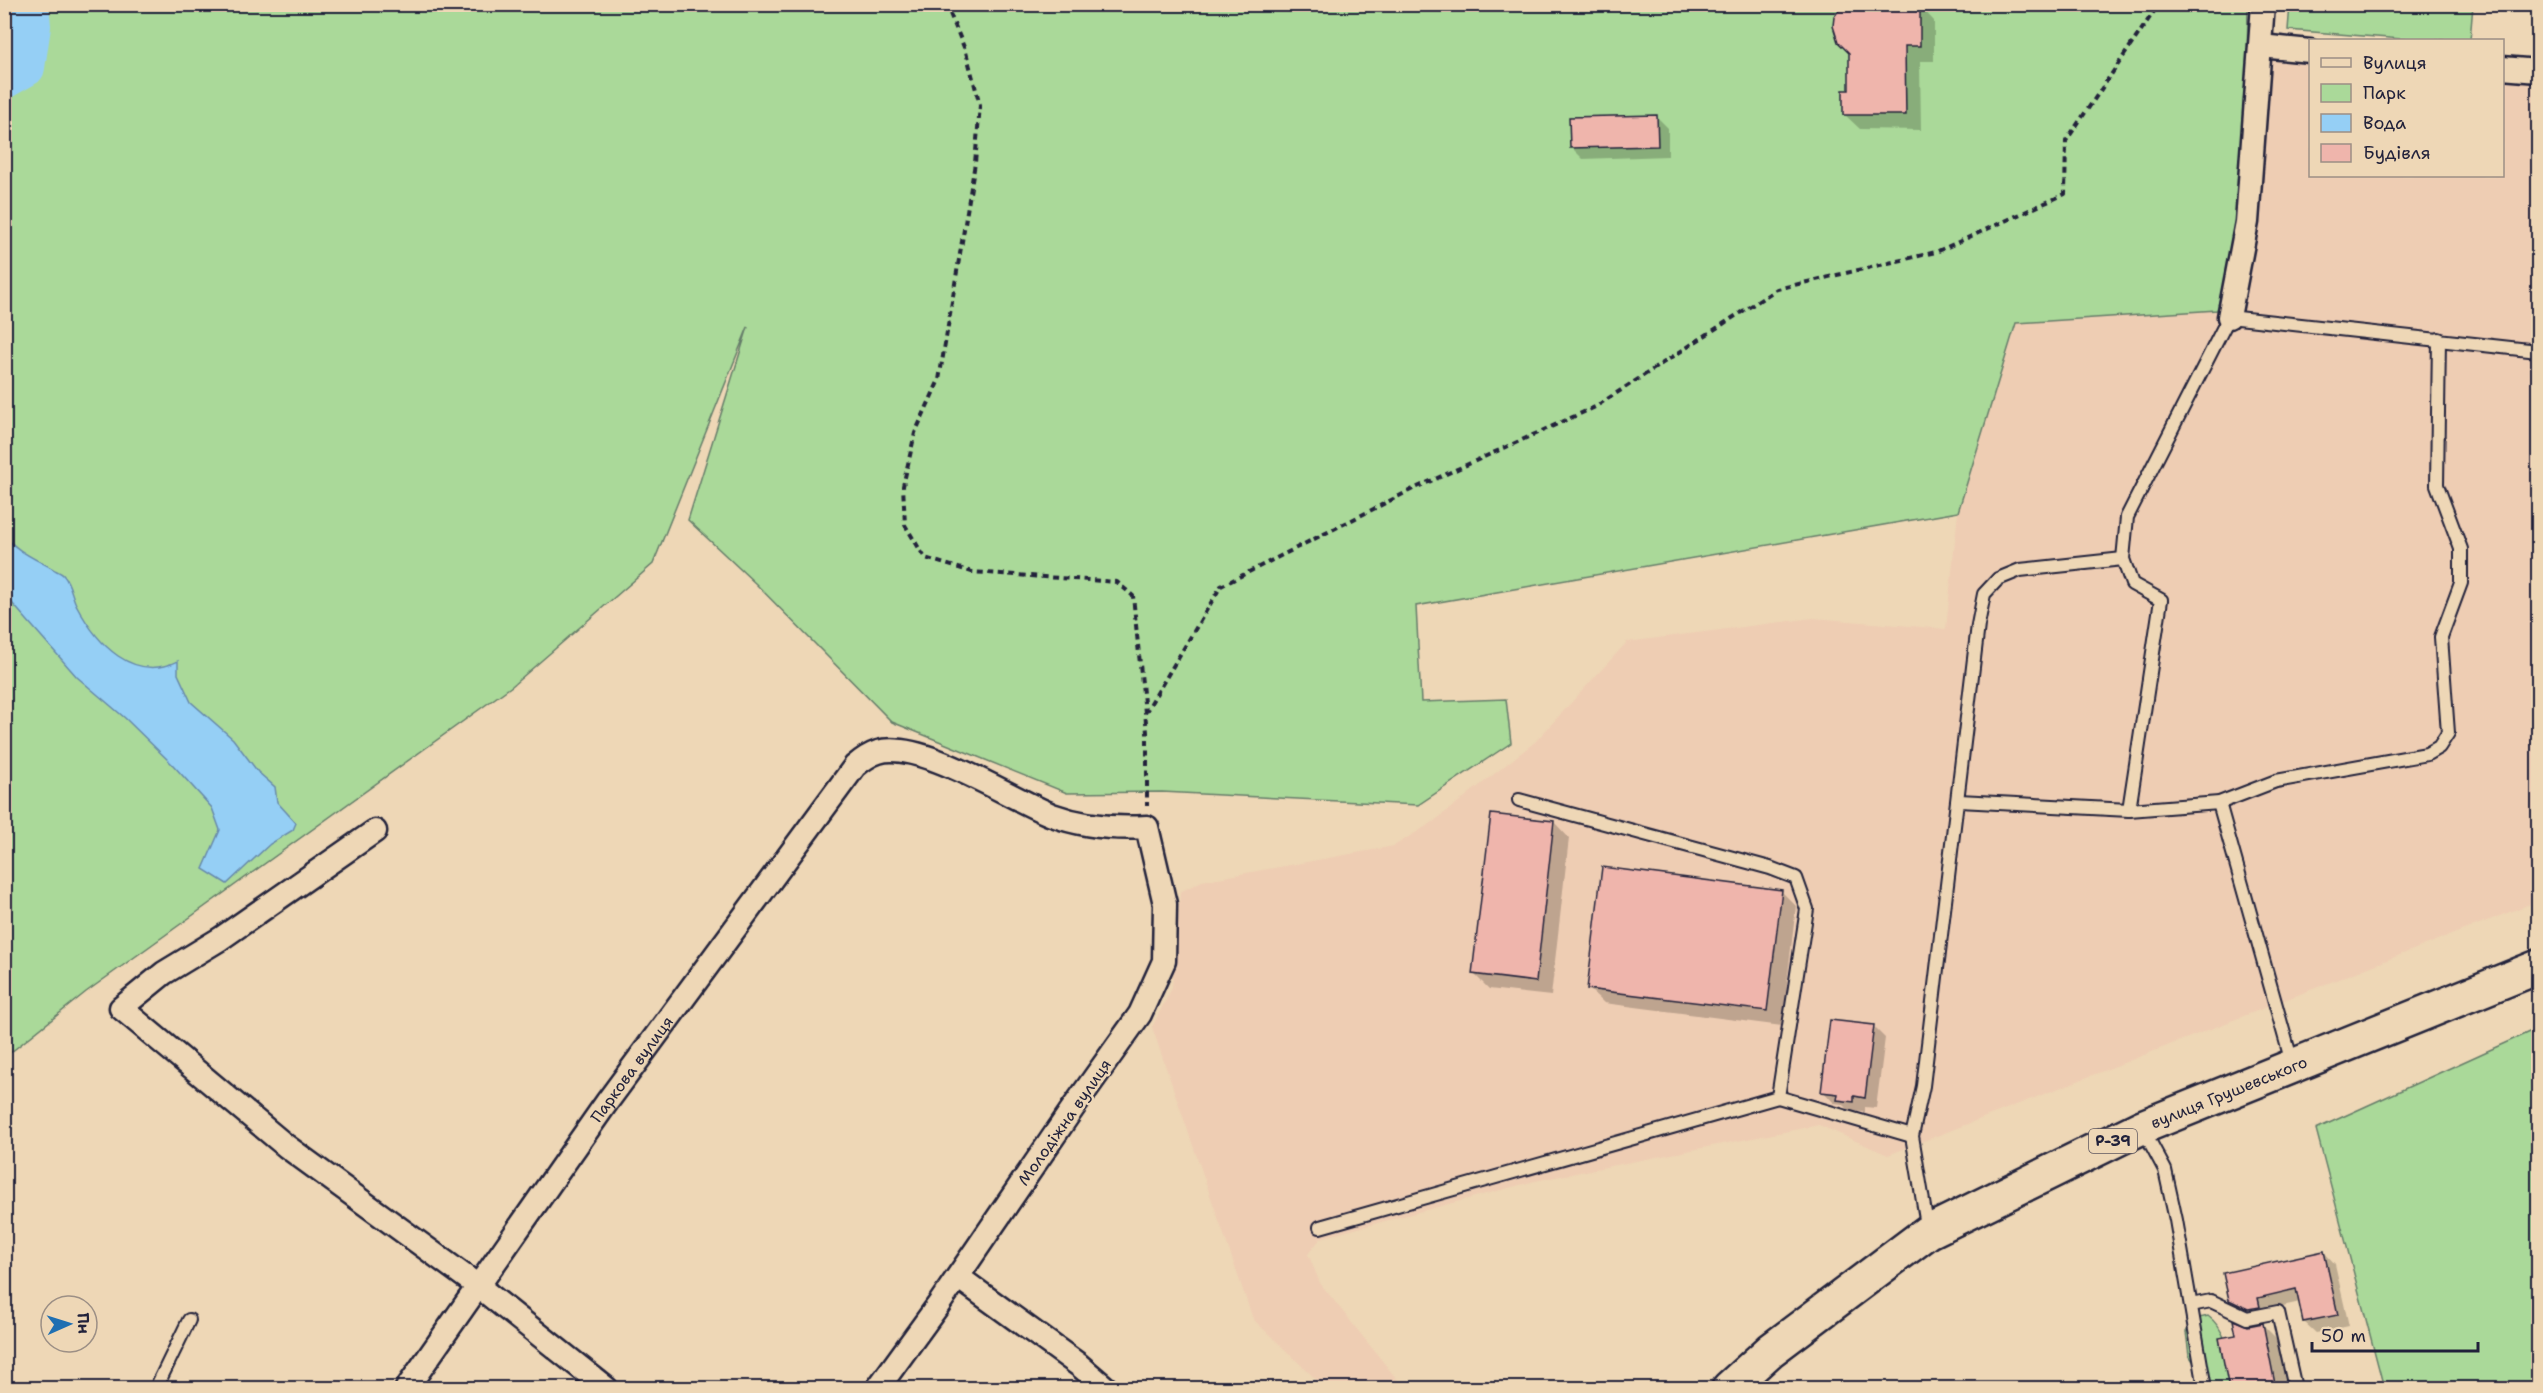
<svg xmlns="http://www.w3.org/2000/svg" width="2543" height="1393" font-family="'Shantell Sans',sans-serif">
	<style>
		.built { fill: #eecdb3 }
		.green { fill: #aad999; stroke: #667e6a; stroke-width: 1.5 }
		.water { fill: #95cff5; stroke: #678aab; stroke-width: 1.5 }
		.shadow { fill: #0003 }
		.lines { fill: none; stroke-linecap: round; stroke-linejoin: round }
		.river { stroke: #95cff5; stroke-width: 40 }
		.building { fill: #efb5ac; stroke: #22223b; stroke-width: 1.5 }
		.lane-casing { stroke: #22223b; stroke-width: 16 }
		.street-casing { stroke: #22223b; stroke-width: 27 }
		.primary-casing { stroke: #22223b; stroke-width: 38 }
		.path { stroke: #22223b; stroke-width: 4; stroke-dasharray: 6 4.5; stroke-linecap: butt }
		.lane { stroke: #eed7b6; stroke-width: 12 }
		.street { stroke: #eed7b6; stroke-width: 22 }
		.primary { stroke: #eed7b6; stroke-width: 33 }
		.labels { text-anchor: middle; stroke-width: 5; stroke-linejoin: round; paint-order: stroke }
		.shield { fill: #eed7b6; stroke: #5f5860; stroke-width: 1.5 }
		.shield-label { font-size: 15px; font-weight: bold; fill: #22223b }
		.street-label { font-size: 16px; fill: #22223b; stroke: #eed7b6 }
	</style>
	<rect width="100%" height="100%" fill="#eed7b6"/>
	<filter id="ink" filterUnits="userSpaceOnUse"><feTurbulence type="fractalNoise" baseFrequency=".0167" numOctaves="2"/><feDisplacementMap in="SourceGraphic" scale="12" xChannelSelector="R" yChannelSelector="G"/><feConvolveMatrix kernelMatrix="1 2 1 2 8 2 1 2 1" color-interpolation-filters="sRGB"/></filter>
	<g filter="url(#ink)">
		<path class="built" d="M 2247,55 L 2310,61 L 2310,176 L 2502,176 L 2503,79 L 2538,83 L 2538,901 L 1888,1155 L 1819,1125 L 1535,1181 L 1321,1238 L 1308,1254 L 1320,1283 L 1404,1388 L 1325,1388 L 1253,1319 L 1152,1027 L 1172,988 L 1180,892 L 1202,881 L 1394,846 L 1433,822 L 1535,742 L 1627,642 L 1813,618 L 1946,629 L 1958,512 L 2016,322 L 2217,309 L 2245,192 Z"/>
		<g class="green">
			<path d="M 5,5 L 2248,5 L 2245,192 L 2217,310 L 2016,323 L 1958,512 L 1416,606 L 1421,702 L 1506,699 L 1511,743 L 1418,805 L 1162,792 L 1067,793 L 892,722 L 756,584 L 688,520 L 748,327 L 653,564 L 512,686 L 86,992 L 5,1057 Z"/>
			<path d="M 2290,5 L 2473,5 L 2470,40 L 2414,40 L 2288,30 Z"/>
			<path d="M 2538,1028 L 2538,1388 L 2384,1388 L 2316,1129 Z"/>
			<path d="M 2208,1316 C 2229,1331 2231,1364 2236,1388 L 2210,1388 L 2189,1355 L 2186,1332 L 2195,1319 Z"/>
		</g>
		<path class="water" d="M 4,534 C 15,551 36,559 53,569 C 56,571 62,573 64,576 C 71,584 72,598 77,606 C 97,644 133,683 178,661 L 178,674 L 191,702 L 233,739 L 258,772 L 275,787 L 277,802 L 296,823 L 293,830 L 270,844 L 227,884 L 203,869 L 220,830 L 212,808 L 173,765 L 125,718 L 77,677 L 5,595 Z"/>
		<g class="shadow">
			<path d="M 1920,6 L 1934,21 L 1934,61 L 1920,61 L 1921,130 L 1860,129 L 1844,114 L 1851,92 Z"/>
			<path d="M 1656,116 L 1668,128 L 1668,156 L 1583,159 L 1571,147 Z"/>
			<path d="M 1554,822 L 1569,838 L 1551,996 L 1489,989 L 1474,974 Z"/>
			<path d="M 1781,891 L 1796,906 L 1782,1026 L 1604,1003 L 1588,988 Z"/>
			<path d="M 1874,1027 L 1885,1038 L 1876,1108 L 1865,1107 L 1865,1112 L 1850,1111 L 1843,1104 L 1834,1103 L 1823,1091 Z"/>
			<path d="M 2324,1252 L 2335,1264 L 2349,1326 L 2316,1333 L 2304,1322 L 2300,1302 L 2269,1309 L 2271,1318 L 2242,1311 L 2230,1299 Z"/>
			<path d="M 2263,1325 L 2278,1340 L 2288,1388 L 2230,1388 L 2238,1336 L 2248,1328 Z"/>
		</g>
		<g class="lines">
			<path class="river" d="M 4,79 L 25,67 L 31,26 L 29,4"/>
		</g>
		<g class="building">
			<path d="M 1843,4 L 1920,4 L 1920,46 L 1905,46 L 1906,115 L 1843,115 L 1843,90 L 1849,90 L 1849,53 L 1838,42 L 1833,26 L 1834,17 Z"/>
			<path d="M 1657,115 L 1658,146 L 1570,148 L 1569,117 Z"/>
			<path d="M 1491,814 L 1554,821 L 1536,982 L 1472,974 Z"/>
			<path d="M 1602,867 L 1782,890 L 1767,1011 L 1587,989 Z"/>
			<path d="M 1830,1020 L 1874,1025 L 1865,1098 L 1854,1096 L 1854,1102 L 1837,1100 L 1838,1094 L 1821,1092 Z"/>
			<path d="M 2324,1251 L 2338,1315 L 2303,1322 L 2296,1289 L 2258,1298 L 2260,1307 L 2248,1309 L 2229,1300 L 2223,1273 Z"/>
			<path d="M 2233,1320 L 2248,1326 L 2263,1323 L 2276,1389 L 2229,1389 L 2219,1338 L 2236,1335 Z"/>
		</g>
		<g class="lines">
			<defs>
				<g id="lane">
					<path d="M 1519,800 L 1770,868 L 1796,878 L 1807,909 L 1778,1097 L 1912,1136"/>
					<path d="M 1959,801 L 2129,810 L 2219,803 L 2276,781 L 2427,754 L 2439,747 L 2448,733 L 2441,637 L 2461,583 L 2461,549 L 2437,485 L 2439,339"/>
					<path d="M 2219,803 L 2293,1066"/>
					<path d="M 2129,810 L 2161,600 L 2132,584 L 2123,559 L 2127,517 L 2229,317 L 2538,351"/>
					<path d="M 2143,1129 L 2165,1170 L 2176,1220 L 2205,1388"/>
					<path d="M 1320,1227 L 1778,1097"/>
					<path d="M 1928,1231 L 1912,1136 L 1923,1086 L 1978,625 L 1984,594 L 1998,579 L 2020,570 L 2123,559"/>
					<path d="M 2191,1305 L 2211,1301 L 2247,1318 L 2278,1312 L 2295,1388"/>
					<path d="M 156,1388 L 189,1320"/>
				</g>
				<g id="street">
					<path d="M 2261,46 L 2310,51"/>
					<path d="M 2502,68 L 2538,71"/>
					<path d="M 2229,317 L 2247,222 L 2263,4"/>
					<path d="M 375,831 L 220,939 L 164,973 L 121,1008 L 286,1146 L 478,1286 L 606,1388"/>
					<path d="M 958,1277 L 1079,1365 L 1106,1388"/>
					<path id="s1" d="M 407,1388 L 607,1102 L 855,766 C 862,760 869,755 878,752 C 920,739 1011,799 1052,815 C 1082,826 1116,829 1147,827 L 1165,904 L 1164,961 L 1140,1014 L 1073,1108 L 939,1304 L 878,1388"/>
				</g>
				<g id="primary">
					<path id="s2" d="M 1729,1388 L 1771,1350 L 1928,1232 L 2142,1127 L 2538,967"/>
				</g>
			</defs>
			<use href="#lane" class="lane-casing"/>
			<use href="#street" class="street-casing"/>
			<use href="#primary" class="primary-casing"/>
			<g class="path">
				<path d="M 946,4 L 966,52 L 980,105 L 975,163 L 939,380 L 915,433 L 903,486 L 905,525 L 925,558 L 972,572 L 1117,582 L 1133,596 L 1147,732 L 1147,806"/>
				<path d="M 1145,713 L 1221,586 L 1413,489 L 1595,407 L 1777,289 L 1936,252 L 2065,194 L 2066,141 L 2159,4"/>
			</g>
			<use href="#lane" class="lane"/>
			<use href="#street" class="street"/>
			<use href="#primary" class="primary"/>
		</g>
	</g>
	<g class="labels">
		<rect class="shield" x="2089" y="1129" width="48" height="24" rx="4.5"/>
		<g class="shield-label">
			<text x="2113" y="1146">Р-39</text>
		</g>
		<g class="street-label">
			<text dy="6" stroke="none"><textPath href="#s1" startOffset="390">Паркова вулиця</textPath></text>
			<text dy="6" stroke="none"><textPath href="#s2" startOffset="585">вулиця Грушевського</textPath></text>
			<text transform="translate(1064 1122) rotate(-55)" y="6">Молодіжна вулиця</text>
		</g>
	</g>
	<rect width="2543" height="1393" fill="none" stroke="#eed7b6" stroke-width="24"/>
	<rect x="12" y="12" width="2519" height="1369" fill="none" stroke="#22223b" stroke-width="2" filter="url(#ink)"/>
	<rect x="2309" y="39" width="195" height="138" fill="#eed7b6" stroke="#9c8f85" stroke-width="1.5"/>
	<rect x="2321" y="58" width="30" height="9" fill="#eed7b6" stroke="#9c8f85" stroke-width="1.5"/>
	<text x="2363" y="69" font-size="18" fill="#22223b">Вулиця</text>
	<rect x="2321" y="84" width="30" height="18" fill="#aad999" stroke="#9c8f85" stroke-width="1.5"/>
	<text x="2363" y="99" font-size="18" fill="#22223b">Парк</text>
	<rect x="2321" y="114" width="30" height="18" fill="#95cff5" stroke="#9c8f85" stroke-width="1.5"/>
	<text x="2363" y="129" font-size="18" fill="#22223b">Вода</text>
	<rect x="2321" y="144" width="30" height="18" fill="#efb5ac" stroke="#9c8f85" stroke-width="1.5"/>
	<text x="2363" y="159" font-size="18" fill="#22223b">Будівля</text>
	<g transform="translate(69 1324) rotate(87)"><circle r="28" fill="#eed7b6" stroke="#9c8f85" stroke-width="1.5"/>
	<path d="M0-4.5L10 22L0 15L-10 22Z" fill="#1f6fb2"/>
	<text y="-9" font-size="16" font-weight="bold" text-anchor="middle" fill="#22223b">Пн</text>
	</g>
	<path d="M2312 1342v9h166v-9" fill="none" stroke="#22223b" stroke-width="3"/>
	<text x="2321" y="1342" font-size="18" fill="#22223b" stroke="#eed7b6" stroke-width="4.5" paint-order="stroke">50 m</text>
</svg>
